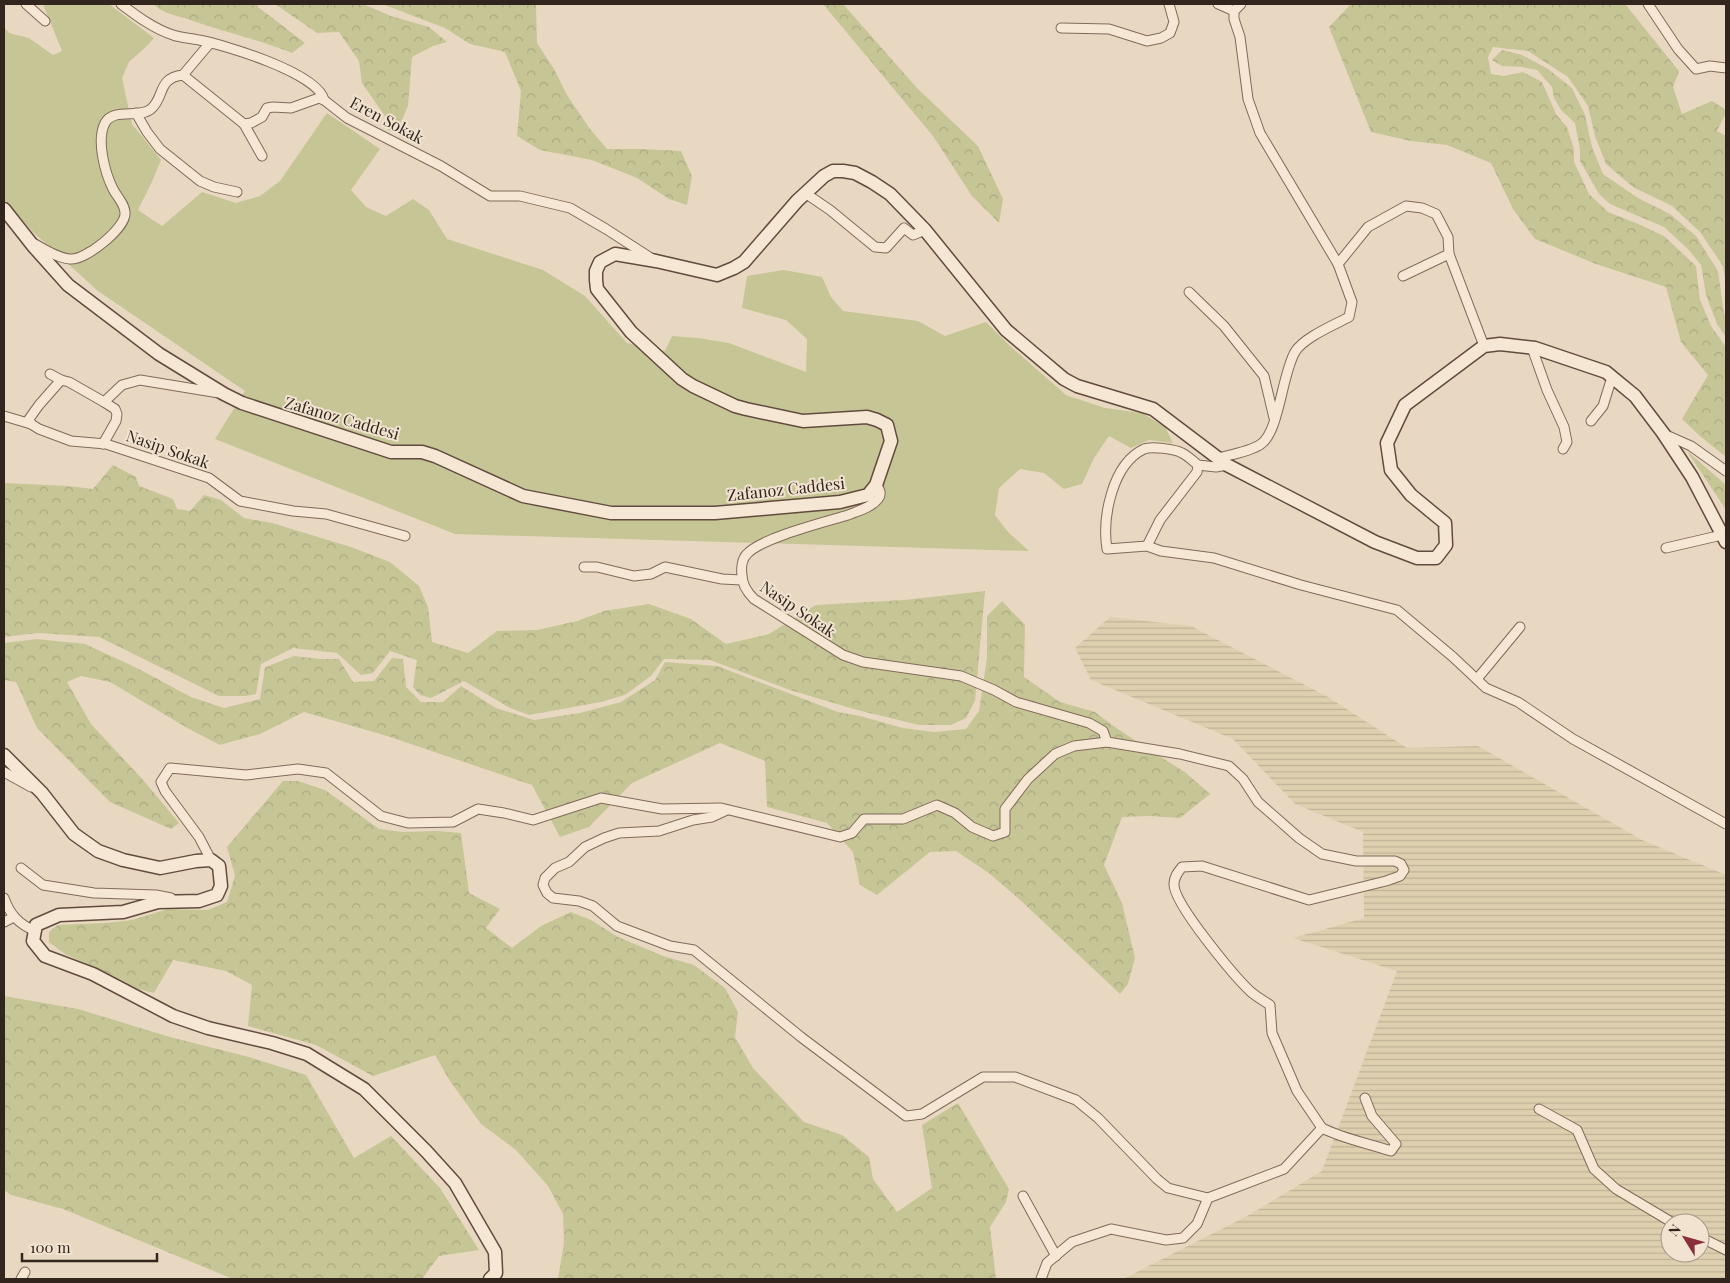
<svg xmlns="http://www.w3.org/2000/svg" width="1730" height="1283" font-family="'Playfair Display',serif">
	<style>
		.farmland { fill: url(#farmland-rules); fill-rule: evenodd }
		.forest { fill: url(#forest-crowns) }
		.garden { fill: #c6c596 }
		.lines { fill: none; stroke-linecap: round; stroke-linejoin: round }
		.street-casing { stroke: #816a5a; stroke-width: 11 }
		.secondary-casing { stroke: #624b3e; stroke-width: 15 }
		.street { stroke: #f5e7d3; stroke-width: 9 }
		.secondary { stroke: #f5e7d3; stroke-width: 12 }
		.labels { text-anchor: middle; stroke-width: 4; stroke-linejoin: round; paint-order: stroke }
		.street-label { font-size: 16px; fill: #32251d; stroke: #f1e3d0 }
	</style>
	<defs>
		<pattern id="farmland-rules" width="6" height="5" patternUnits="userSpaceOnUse" patternTransform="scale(1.25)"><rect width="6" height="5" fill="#ded0af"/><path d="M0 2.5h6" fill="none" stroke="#bfb296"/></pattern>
		<pattern id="forest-crowns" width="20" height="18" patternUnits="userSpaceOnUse" patternTransform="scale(1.25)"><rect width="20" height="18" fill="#c6c596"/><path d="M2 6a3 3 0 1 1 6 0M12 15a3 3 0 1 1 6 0" fill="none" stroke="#aba981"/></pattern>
	</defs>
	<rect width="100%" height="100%" fill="#e9d8c1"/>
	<path class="farmland" d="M 1110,617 L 1191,626 L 1328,697 L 1407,748 L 1478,746 L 1642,840 L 1726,875 L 1726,1279 L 1123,1279 L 1249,1215 L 1322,1171 L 1397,971 L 1293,938 L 1364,918 L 1363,832 L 1295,804 L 1233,739 L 1091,680 L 1075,648 ZM 1670,1223 L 1700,1223 L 1700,1253 L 1670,1253 Z"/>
	<g class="forest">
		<path d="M 153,4 L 258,4 L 258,7 L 305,43 L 292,53 C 257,39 220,31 184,18 C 173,15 161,12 153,4 Z"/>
		<path d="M 275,4 L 363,4 L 391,16 L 429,27 L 447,42 L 433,46 L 412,57 L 408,106 L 397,131 L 388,130 L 389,122 L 362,83 L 359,61 L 339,32 L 317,33 Z"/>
		<path d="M 382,4 L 536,4 L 537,43 L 554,69 L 567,95 L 590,129 L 607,149 L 642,149 L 681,151 L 692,176 L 687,205 L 669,199 L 637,178 L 592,160 L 540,150 L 517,136 L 521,91 L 505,52 L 470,44 L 445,28 Z"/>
		<path d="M 823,4 L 843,4 L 917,88 L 978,146 L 1003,199 L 999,223 L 972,196 L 933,136 Z"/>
		<path d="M 1351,4 L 1625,4 L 1679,71 L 1673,87 L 1682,114 L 1712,101 L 1726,110 L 1726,113 L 1717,131 L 1726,136 L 1726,285 L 1723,266 L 1700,232 L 1672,206 L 1633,187 L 1606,164 L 1595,136 L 1588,106 L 1568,77 L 1528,51 L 1493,47 L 1488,57 L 1491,74 L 1504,76 L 1523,72 L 1542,82 L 1556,114 L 1567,127 L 1574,149 L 1574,162 L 1589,194 L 1608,212 L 1636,223 L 1664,236 L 1696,266 L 1700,300 L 1711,326 L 1726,347 L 1726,457 L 1701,437 L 1682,419 L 1708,375 L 1681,342 L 1666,287 L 1596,264 L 1535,239 L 1513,209 L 1491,163 L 1447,145 L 1411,141 L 1371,132 L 1329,27 Z"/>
		<path d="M 1502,50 L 1522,55 L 1548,69 L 1572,88 L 1585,115 L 1592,147 L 1603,174 L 1638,198 L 1670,214 L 1696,236 L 1718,271 L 1724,313 L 1726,317 L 1726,337 L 1717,324 L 1706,295 L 1701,265 L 1688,249 L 1664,227 L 1610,204 L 1599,194 L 1580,161 L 1580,149 L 1575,123 L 1561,110 L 1554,98 L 1552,87 L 1537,70 L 1522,67 L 1502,66 L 1492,60 Z"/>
		<path d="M 1687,451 L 1726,485 L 1726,510 Z"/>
		<path d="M 113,465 L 136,477 L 139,486 L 173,499 L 177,509 L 190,511 L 204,495 L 221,500 L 244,518 L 272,523 L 351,547 L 390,562 L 419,586 L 428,607 L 432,642 L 468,653 L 497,631 L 537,630 L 577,621 L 604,611 L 649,604 L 691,619 L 726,644 L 769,634 L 816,605 L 904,600 L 985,591 L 975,701 L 966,718 L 951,725 L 919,725 L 857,710 L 790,690 L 710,660 L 664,659 L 651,676 L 625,695 L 601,702 L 529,715 L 510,708 L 464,681 L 431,698 L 420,695 L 413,687 L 417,660 L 390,651 L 373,673 L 361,675 L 337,653 L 293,648 L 261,664 L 256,694 L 246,696 L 219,696 L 99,637 L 38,633 L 4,637 L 4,483 L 68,486 L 93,489 Z"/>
		<path d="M 1002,601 L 1025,625 L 1024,677 L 1060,702 L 1095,712 L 1119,730 L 1186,773 L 1210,794 L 1180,818 L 1150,816 L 1122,817 L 1104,865 L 1122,903 L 1135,958 L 1128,984 L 1120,994 L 1018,898 L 990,874 L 956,851 L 930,852 L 877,895 L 860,885 L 853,852 L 827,823 L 767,807 L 765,761 L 720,743 L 632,783 L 589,827 L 560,837 L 532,785 L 387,736 L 304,712 L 260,734 L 220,745 L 189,729 L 110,682 L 81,676 L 67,682 L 91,724 L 144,781 L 179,823 L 171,829 L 110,802 L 37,728 L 16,682 L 4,680 L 4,643 L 37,639 L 85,644 L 137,668 L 191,697 L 224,708 L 260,699 L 265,667 L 294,656 L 321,659 L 339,659 L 353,682 L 374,681 L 392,658 L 403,659 L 406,687 L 421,702 L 443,702 L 461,686 L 496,708 L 534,720 L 580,713 L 621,702 L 655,680 L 665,662 L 717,666 L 838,712 L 860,716 L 903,728 L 934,732 L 966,729 L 979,711 L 987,658 L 987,616 Z"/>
		<path d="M 283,781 L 298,781 L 325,790 L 379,829 L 403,832 L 437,831 L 461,833 L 469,893 L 500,909 L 486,928 L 512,948 L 541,926 L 571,912 L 591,920 L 618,937 L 663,956 L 694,965 L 725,988 L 738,1012 L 735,1037 L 753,1068 L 804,1122 L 842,1135 L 869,1157 L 873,1179 L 897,1212 L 932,1188 L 922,1125 L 958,1103 L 1009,1189 L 1006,1202 L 990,1227 L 996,1279 L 558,1279 L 564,1243 L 563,1214 L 548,1186 L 516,1150 L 481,1124 L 450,1081 L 435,1055 L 373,1076 L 316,1045 L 248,1026 L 252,985 L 226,971 L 173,960 L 154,993 L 138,989 L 114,976 L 65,954 L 49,942 L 49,932 L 58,925 L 106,923 L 132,920 L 168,909 L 208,910 L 227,902 L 235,876 L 227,847 Z"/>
		<path d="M 4,996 L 78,1009 L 170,1037 L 249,1057 L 306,1075 L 354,1158 L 391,1136 L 440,1188 L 479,1250 L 439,1256 L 422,1279 L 233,1279 L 63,1209 L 11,1195 L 4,1190 Z"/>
	</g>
	<path class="garden" d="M 43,4 L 109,4 L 154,38 L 147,46 L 129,62 L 122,78 L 132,124 L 161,160 L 151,184 L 138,210 L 162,226 L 202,192 L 236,203 L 260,196 L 280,181 L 327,113 L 380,149 L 351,190 L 366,207 L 386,216 L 413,199 L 429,210 L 447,239 L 543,270 L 585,296 L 627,343 L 665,351 L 672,336 L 698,338 L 729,343 L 806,372 L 807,339 L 786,320 L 742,308 L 747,276 L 784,270 L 822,277 L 831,297 L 843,311 L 918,321 L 945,336 L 986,322 L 1010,346 L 1066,395 L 1105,408 L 1142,413 L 1165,427 L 1173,443 L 1149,440 L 1131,448 L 1109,436 L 1094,458 L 1082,484 L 1064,489 L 1044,473 L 1020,469 L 999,488 L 995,515 L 1008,532 L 1029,551 L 455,534 L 215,439 L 245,391 L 98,291 L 33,232 L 4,199 L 4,27 L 9,33 L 29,38 L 53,55 L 62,51 Z"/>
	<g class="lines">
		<defs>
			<g id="street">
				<path d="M 26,4 L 45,21"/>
				<path d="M 121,4 C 137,16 154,29 173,35 C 181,38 191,38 199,40 C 225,45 318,73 324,100"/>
				<path d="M 1218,4 L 1234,11"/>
				<path d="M 1241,4 L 1234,11 L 1234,19 L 1240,37 L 1248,99 L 1260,133 L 1338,264 L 1368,227 L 1406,206 L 1422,208 L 1436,214 L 1448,237 L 1449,254 L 1484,346"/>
				<path d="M 1648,4 L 1678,49 L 1696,69 L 1710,66 L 1726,68"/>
				<path d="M 1061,28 L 1109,29 L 1147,41 L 1161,38 L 1170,33 L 1174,22 L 1169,4"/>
				<path d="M 183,75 L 210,43"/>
				<path d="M 136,113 L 147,132 L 160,149 L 200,181 L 214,187 L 237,192"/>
				<path d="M 244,124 L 262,156"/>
				<path d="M 805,193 L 830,210 L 875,247 L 886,248 L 904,228 L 913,235 L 925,230"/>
				<path d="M 35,244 C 45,250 58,258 70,259 C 85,261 126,228 125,213 C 125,204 117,197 113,189 C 105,173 96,140 105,123 C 114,107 139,119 151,109 C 165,97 157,78 183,75 L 244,124 L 251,123 L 262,117 L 267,108 L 273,107 L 291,108 L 319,98 L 324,100 L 347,118 L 441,166 L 490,196 L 520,196 L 570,208 L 606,229 L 651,258"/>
				<path d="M 1403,276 L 1449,254"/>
				<path d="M 1189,292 L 1224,326 L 1264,376 L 1274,418"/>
				<path d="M 1532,348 L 1547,390 L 1564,427 L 1567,442 L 1563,449"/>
				<path d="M 50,374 L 61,380 L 69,382 L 104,402 L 122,385 L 140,380 L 219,393"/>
				<path d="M 61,380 L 39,405 L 29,419 L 31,424 L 39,429 L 71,441 L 106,444 L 209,478 L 240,501 L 293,511 L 326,514 L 405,536"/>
				<path d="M 4,416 L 31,424"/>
				<path d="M 1591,421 L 1603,406 L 1612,377"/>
				<path d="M 1664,434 L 1691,446 L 1726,471"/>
				<path d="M 103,444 L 116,421 L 117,414 L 115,409 L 104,402"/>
				<path d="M 1217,458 C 1229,455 1250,452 1261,444 C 1279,432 1282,374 1295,352 C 1303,338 1334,325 1349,317 L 1352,302 L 1338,264"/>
				<path d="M 1198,465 C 1193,461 1188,456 1182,453 C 1175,449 1151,446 1144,449 C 1112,464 1102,518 1107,549 L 1147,546 L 1160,520 L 1197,472 L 1198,465 L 1216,467 L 1227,465"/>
				<path d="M 876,485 C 880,489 882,494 878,499 C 872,507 858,511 848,515 C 825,522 761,538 747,554 C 742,559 741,568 742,575 C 742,585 747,592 754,599 L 843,655 L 863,662 L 961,676 L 994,690 L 1016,702 L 1089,723 L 1103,731 L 1107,742 L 1180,754 L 1229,766 L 1243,779 L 1258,802 L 1299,838 L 1322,854 L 1356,861 L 1395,861 L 1401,864 L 1404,870 L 1400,876 L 1386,881 L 1309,900 L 1202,866 L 1182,867 C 1178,872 1174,877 1174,884 C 1173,903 1235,977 1251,992 C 1257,997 1264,1001 1270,1005 L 1272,1033 L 1297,1091 L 1322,1128"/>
				<path d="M 1147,546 L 1161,551 L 1214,558 L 1301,585 L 1397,610 L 1453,657 L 1486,688 L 1518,702 L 1573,739 L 1726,824"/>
				<path d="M 1666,548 L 1722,535"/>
				<path d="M 584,567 L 597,567 L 634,576 L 651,574 L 665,567 L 722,579 L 742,580"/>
				<path d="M 1477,679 L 1520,627"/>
				<path d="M 4,772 L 31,787"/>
				<path d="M 727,810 L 712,817 L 693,820 L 659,831 L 619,833 L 604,838 L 585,847 L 569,862 L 555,868 L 545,878 L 543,885 L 547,893 L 553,898 L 579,901 L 593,906 L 617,926 L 670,946 L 694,950 L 801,1037 L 906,1116 L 922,1114 L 983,1077 L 1015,1077 L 1076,1100 L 1098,1118 L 1157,1179 L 1168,1188 L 1208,1198"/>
				<path d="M 211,860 L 199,837 L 165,791 L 161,782 L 170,768 L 246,775 L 298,769 L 326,773 L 381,816 L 408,823 L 453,822 L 478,809 L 504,813 L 533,820 L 601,798 L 662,809 L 721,808 L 840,837 L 852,833 L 864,819 L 903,819 L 937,805 L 955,813 L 972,827 L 993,836 L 1005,832 L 1005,809 L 1028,779 L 1055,754 L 1074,746 L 1107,742"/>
				<path d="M 21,868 L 43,885 L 94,893 L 156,895 L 171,898"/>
				<path d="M 4,898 C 10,915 19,924 35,931"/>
				<path d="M 4,922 L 14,917"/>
				<path d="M 1539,1109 L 1577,1130 L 1594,1169 L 1616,1189 L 1673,1223"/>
				<path d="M 1023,1196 L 1056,1256"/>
				<path d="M 1700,1237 L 1726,1250"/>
				<path d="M 21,1279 L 25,1272"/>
				<path d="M 1041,1279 L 1047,1263 L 1072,1242 L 1111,1229 L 1166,1240 L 1183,1238 L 1197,1224 L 1208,1198 L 1284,1169 L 1322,1128 C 1344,1139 1367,1143 1391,1151 L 1396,1144 L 1372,1116 L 1365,1098"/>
			</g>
			<g id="secondary">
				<path d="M 4,209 L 34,247 L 68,285 L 159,354 L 224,394 L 242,403 L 391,452 L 422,452 L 435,456 L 523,496 L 611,513 L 715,513 L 840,502 L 868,495 L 876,485 L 891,441 L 887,425 L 877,420 L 867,417 L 803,421 L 746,409 L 735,406 L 693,386 L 682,379 L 631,332 L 597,289 L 596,280 L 596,271 L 600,262 L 615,254 L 656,261 L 717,275 L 734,268 L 744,262 L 797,201 L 824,176 L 833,171 L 843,171 L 855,173 L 872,182 L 890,194 L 925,230 L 1006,330 L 1064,379 L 1077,386 L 1153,409 L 1227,465 L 1375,542 L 1417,558 L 1436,558 L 1446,545 L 1445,523 L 1411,495 L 1391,470 L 1387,443 L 1405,405 L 1484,346 L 1500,344 L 1535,348 L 1606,372 L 1612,377 L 1635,396 L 1663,433 L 1692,477 L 1726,542"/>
				<path d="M 4,755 L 42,793 L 74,834 L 98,851 L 123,860 L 160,868 L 196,861 L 211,860 L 219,866 L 221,886 L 217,895 L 199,901 L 158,902 L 123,912 L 59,915 L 36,925 L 33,941 L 45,956 L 93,974 L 173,1016 L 208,1028 L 272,1043 L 307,1054 L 364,1089 L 426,1151 L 455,1183 L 495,1252 L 496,1273 L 490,1279"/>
			</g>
		</defs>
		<use href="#street" class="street-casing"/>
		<use href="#secondary" class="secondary-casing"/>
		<use href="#street" class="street"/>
		<use href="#secondary" class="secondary"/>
	</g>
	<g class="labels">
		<g class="street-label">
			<text transform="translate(387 120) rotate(28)" y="6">Eren Sokak</text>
			<text transform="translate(342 418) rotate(16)" y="6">Zafanoz Caddesi</text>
			<text transform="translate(168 449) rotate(19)" y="6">Nasip Sokak</text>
			<text transform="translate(786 489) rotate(-6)" y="6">Zafanoz Caddesi</text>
			<text transform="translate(798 609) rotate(34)" y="6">Nasip Sokak</text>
		</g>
	</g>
	<rect width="1730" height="1283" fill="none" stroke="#32251d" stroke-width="10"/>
	<g transform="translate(1685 1238) rotate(307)"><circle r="24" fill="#f1e3d0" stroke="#a59788"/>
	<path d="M0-4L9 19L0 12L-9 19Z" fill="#8a303c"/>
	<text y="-8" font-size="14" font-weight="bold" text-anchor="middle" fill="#32251d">N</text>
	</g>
	<path d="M22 1253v8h135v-8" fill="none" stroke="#32251d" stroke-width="2.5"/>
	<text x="30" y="1253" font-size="15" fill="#32251d" stroke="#f1e3d0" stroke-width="4" paint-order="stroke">100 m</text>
</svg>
